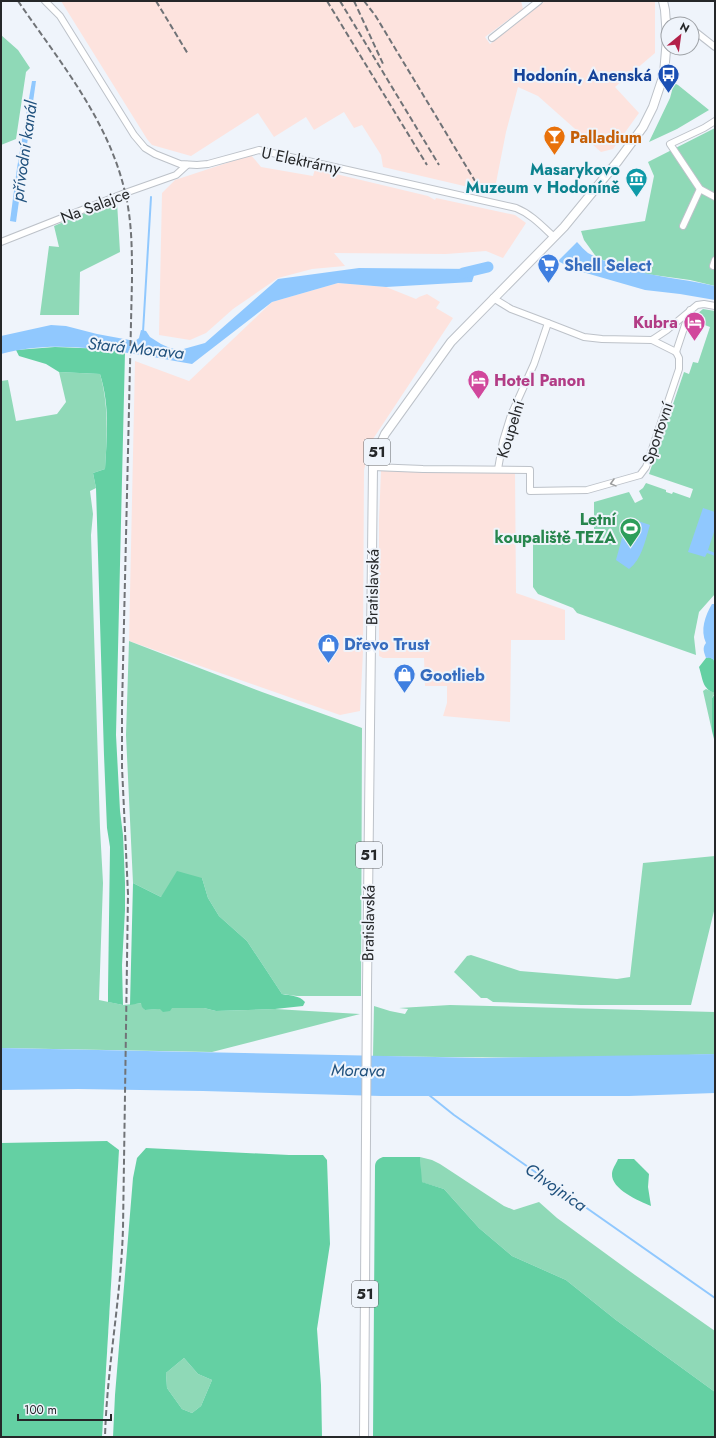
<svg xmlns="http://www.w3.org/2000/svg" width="716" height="1438" font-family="Jost,sans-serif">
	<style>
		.industrial { fill: #fde3de }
		.green { fill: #8fd9b7 }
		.forest { fill: #64d0a3; fill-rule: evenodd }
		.water { fill: #90c8fe }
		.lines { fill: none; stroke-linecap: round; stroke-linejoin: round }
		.stream { stroke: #90c8fe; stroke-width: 2 }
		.river { stroke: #90c8fe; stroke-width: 11 }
		.minor-casing { stroke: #bdc2c9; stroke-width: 8 }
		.major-casing { stroke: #bdc2c9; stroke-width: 10 }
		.minor { stroke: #fff; stroke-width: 6 }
		.major { stroke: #fff; stroke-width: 8 }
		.rail { stroke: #707377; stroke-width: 2; stroke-dasharray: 6 3; stroke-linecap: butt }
		.oneway { stroke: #9d9e9f }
		.labels { text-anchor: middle; stroke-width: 4; stroke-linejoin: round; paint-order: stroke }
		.shield { fill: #eff4fb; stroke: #626468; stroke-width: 1 }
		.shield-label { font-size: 15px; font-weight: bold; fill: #252729 }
		.transit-label { font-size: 16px; font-weight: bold; fill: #164399; stroke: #eff4fb; text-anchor: end }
		.food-label { font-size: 16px; font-weight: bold; fill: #c56008; stroke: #eff4fb; text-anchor: start }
		.street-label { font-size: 16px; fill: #252729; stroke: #eff4fb }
		.culture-label { font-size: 16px; font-weight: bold; fill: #0d838f; stroke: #eff4fb; text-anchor: end }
		.shop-label { font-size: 16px; font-weight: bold; fill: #366cbe; stroke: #eff4fb; text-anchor: start }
		.hotel-label { font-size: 16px; font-weight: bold; fill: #b23c85; stroke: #eff4fb; text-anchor: end }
		.leisure-label { font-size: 16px; font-weight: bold; fill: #27864d; stroke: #eff4fb; text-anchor: end }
		.water-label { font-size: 17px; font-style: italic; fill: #20517d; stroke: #eff4fb }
	</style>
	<rect width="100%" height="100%" fill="#eff4fb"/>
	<g class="industrial">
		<path d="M 61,1 L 521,1 L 523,9 L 485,37 L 490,44 L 545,1 L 655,1 L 655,53 L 615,87 L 639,113 L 613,149 L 601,152 L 538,96 L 518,87 L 506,132 L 494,193 L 383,167 L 381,155 L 362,125 L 354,128 L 344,112 L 314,130 L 306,117 L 274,137 L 258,113 L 191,156 L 152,145 L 147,139 Z"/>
		<path d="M 251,155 L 261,167 L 313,176 L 315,169 L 428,196 L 435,200 L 436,198 L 515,215 L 526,223 L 503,258 L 486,251 L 446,254 L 334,253 L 345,266 L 312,269 L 278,278 L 233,309 L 206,333 L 190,340 L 159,335 L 162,193 L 175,180 Z"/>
		<path d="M 338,283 L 386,287 L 416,299 L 419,297 L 427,294 L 440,302 L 436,308 L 453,318 L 373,439 L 364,470 L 363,652 L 360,711 L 340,715 L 129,641 L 135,361 L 189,381 L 272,302 Z"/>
		<path d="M 381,471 L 515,472 L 516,593 L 565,610 L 565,640 L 511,640 L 510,722 L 443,716 L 447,703 L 447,686 L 425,686 L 424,658 L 383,658 L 379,656 L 379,520 Z"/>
	</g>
	<g class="green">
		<path d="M 1,35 L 18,50 L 30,68 L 26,72 L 16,139 L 1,145 Z"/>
		<path d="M 674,83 L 678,85 L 709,110 L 677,129 L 649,142 L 670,98 Z"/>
		<path d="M 715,128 L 715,286 L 690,280 L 646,274 L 597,258 L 584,240 L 581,231 L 645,221 L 654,176 L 648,162 Z"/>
		<path d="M 117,202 L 120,252 L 80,272 L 79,315 L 40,315 L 49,246 L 59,247 L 54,226 L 94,209 Z"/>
		<path d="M 703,309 L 715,311 L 715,594 L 699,612 L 694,637 L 696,655 L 577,613 L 573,608 L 538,594 L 533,587 L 533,543 L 546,544 L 547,539 L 582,539 L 582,537 L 583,537 L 583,542 L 594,542 L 594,502 L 629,492 L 635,503 L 643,499 L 639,491 L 643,488 L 646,483 L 666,490 L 666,492 L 672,494 L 673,492 L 690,498 L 693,489 L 649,474 L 684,372 L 689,374 L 693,362 L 698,363 L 710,327 L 694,321 L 697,314 Z"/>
		<path d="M 59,372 L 100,374 C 109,405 107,437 105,469 L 93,473 L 96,488 L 90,491 L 93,514 L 91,535 L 100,828 L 103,883 L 99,1000 L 123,1005 L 142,1003 L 145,1010 L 171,1008 L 204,1008 L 216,1011 L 275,1009 L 360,1014 L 212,1052 L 1,1048 L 1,381 L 8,380 L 16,421 L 57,414 L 66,402 Z"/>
		<path d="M 129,641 L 262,692 L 362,728 L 361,996 L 297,996 L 282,994 L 247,941 L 219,916 L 208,898 L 202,878 L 161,897 L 133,883 L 126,735 Z"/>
		<path d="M 706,689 L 715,693 L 712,698 L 712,731 L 703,691 Z"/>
		<path d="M 715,856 L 715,907 L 691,1005 L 581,1005 L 493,1002 L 487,998 L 481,998 L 454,972 L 467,956 L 471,955 L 520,971 L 617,979 L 630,977 L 643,863 Z"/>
		<path d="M 450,1005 L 715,1012 L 715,1054 C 601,1059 487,1058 373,1056 L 374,1006 L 390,1011 L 405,1014 L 408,1009 L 399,1008 Z"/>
		<path d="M 420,1157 L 432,1160 L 440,1164 L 504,1206 L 514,1210 L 539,1202 L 557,1218 L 635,1275 L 715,1331 L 715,1392 L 616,1320 L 566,1280 L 512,1256 L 479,1228 L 444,1189 L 421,1182 Z"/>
		<path d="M 184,1358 L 198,1374 L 212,1380 L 201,1406 L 192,1413 L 182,1409 L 167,1388 L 166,1373 Z"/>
	</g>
	<g class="forest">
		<path d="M 55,347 L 106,349 L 125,352 L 116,735 L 120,811 L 123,835 L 125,883 L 125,910 L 122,965 L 123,1005 L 108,1002 L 108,991 L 110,847 L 107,828 L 104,755 L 96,488 L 93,473 L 105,469 C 107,436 110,406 100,374 L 59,372 L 46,364 L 19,356 L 16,350 Z"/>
		<path d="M 709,657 L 713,659 L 715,662 L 715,693 C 702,689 703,679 699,667 L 706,658 Z"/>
		<path d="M 715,694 L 715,743 L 712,731 L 712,698 Z"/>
		<path d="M 177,871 L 202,878 L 208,898 L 219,916 L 247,941 L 282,994 C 291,996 299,995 305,1002 L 303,1006 L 275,1009 L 216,1011 L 204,1008 L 172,1008 L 170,1011 L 163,1012 L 160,1009 L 145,1010 L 142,1007 L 141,1003 L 130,1005 L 133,883 L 161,897 Z"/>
		<path d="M 107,1141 L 119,1150 L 102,1437 L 1,1437 L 1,1143 Z"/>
		<path d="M 146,1148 L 289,1155 L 323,1155 L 327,1160 L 330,1244 L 317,1329 L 321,1385 L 322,1437 L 113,1437 L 115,1395 L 133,1178 L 137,1158 ZM 184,1358 L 198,1374 L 212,1380 L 201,1406 L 192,1413 L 182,1409 L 167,1388 L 166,1373 Z"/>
		<path d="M 383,1157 L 420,1157 L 422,1182 L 444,1189 L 479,1228 L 512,1256 L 566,1280 L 616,1320 L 715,1392 L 715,1437 L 373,1437 L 375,1167 C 375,1161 378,1159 383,1157 Z"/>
		<path d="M 618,1159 L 634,1159 L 649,1174 L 648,1187 L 651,1206 C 639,1201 611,1189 612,1174 C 612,1169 616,1164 618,1159 Z"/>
	</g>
	<g class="water">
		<path d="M 32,81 L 36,81 L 16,222 L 10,221 L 17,168 Z"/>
		<path d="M 577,242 C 581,246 584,250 588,253 C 595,257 603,260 610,263 C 644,276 680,278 715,286 L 715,300 L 680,294 L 645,290 L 579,271 L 569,267 L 558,261 Z"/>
		<path d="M 359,268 L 476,269 L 472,282 L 386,287 L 338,283 L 272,302 L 192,364 C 133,354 60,337 1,354 L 1,336 L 51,325 L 66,326 L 97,334 L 135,341 L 139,338 L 141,330 L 146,331 L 150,337 L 161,344 L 170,348 L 180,350 L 205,343 L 278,279 Z"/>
		<path d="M 703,508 L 715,512 L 715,529 L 708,550 L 715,553 L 715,556 L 707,553 L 705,557 L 688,552 Z"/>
		<path d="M 635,520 L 650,525 C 645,541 642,559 629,569 L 616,560 L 622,538 L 627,537 L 626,531 Z"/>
		<path d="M 712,604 L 715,604 L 715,662 C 713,658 710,657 706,658 C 704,652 702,648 706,643 C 700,630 705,616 712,604 Z"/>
		<path d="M 1,1048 L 482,1058 L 715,1054 L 715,1093 L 629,1096 L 381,1096 L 203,1091 L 78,1089 L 1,1090 Z"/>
	</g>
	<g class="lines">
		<g class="stream">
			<path d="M 143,332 L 151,197"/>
			<path d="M 429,1095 L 454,1115 L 715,1298"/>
		</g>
		<path class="river" d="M 463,273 L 488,267"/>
		<defs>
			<g id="minor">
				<path d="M 45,1 L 60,16 L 134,135 L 145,148 L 155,154 L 180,164 L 197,165 L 208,164 L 259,150 L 516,208 C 531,214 542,226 554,237"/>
				<path d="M 667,21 L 676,24"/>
				<path d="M 692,29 L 715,47"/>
				<path d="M 492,38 L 539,1"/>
				<path d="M 715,121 L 704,128 L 670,144 L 700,189 L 715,197"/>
				<path d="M 683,226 L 700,189"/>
				<path d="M 1,242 L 125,193 L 176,175 L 187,165"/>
				<path d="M 713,266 L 715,260"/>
				<path d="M 493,298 L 511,309 L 548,323 L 584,337 L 602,339 L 652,340 L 667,330 L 697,305 L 704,304 L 715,306"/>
				<path d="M 652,340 L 676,352"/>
				<path d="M 676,352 L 690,310"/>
				<path d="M 373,467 L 423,469 L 530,470 L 530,491 L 587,490 L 640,475 L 646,467 L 679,369 L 679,358 L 676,352"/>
				<path d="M 498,469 L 503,441 L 511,415 L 534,364 L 548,323"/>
			</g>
			<path id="major" d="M 364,1437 L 367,988 L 373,467 L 377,452 L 385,434 L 451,342 L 564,227 L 618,161 L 643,127 L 653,107 L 664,74 L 667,38 L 665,10 L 663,1"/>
		</defs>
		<use href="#minor" class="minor-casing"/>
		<use href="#major" class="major-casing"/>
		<use href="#minor" class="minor"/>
		<use href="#major" class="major"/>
		<g class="rail">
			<path d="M 18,1 C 59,61 108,119 125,192 C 132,221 132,250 132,280 L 122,708 L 122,767 L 128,894 L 123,1228 C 121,1298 107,1367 105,1437"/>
			<path d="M 156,1 L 188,54"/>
			<path d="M 327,1 L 427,165"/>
			<path d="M 340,1 L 439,165"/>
			<path d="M 354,1 L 384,66"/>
			<path d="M 364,1 L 375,15 L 475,181"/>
		</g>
	</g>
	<defs><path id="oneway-chevron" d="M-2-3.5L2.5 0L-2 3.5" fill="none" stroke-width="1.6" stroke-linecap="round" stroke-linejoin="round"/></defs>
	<use class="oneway" href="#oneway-chevron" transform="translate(613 483) rotate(165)"/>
	<defs>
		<symbol id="bus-pin" viewBox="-11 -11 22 30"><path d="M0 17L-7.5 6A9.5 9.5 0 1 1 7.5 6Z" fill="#1a4fb4" stroke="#eff4fb"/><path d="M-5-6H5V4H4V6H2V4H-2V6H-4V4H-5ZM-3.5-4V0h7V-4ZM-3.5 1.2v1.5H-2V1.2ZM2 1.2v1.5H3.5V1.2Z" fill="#fff"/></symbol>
		<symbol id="bar-pin" viewBox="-11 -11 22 30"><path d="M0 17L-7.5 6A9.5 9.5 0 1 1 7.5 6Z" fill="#e8710a" stroke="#eff4fb"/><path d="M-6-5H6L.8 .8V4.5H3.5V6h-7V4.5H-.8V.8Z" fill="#fff"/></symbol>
		<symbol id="museum-pin" viewBox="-11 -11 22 30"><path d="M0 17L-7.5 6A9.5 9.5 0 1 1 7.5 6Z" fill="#0f9aa8" stroke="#eff4fb"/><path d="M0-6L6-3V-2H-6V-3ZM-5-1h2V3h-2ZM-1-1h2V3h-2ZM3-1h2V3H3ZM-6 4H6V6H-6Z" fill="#fff"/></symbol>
		<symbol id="supermarket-pin" viewBox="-11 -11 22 30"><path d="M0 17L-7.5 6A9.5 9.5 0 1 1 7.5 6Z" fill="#3f7fe0" stroke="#eff4fb"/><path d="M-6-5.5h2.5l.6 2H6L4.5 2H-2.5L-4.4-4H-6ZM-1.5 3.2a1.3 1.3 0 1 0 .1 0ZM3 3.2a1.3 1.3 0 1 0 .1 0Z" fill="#fff"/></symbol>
		<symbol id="hotel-pin" viewBox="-11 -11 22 30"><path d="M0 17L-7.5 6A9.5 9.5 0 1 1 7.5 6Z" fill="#d1479c" stroke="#eff4fb"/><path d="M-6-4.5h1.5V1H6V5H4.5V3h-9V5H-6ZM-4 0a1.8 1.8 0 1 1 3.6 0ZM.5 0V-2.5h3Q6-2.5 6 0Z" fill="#fff"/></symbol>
		<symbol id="stadium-pin" viewBox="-11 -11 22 30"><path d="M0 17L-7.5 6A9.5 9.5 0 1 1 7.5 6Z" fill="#2e9e5b" stroke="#eff4fb"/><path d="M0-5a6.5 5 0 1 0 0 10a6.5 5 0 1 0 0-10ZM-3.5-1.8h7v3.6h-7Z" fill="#fff"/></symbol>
		<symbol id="shop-pin" viewBox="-11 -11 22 30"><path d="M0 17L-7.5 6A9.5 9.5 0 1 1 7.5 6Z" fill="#3f7fe0" stroke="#eff4fb"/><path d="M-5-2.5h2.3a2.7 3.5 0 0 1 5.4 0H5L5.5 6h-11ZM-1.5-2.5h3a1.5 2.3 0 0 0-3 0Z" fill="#fff"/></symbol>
	</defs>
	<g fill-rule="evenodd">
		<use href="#bus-pin" x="656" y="62" width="25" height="34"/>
		<use href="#bar-pin" x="542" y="124" width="25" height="34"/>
		<use href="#museum-pin" x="624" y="166" width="25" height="34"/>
		<use href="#supermarket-pin" x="536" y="252" width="25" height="34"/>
		<use href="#hotel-pin" x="682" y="310" width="25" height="34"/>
		<use href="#hotel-pin" x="466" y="368" width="25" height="34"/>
		<use href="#stadium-pin" x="618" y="516" width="25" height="34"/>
		<use href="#shop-pin" x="316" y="632" width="25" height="34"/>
		<use href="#shop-pin" x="392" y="662" width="25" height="34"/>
	</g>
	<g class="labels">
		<g class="shield">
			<rect x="364" y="439" width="26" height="26" rx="3"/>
			<rect x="356" y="842" width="26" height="26" rx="3"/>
			<rect x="352" y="1281" width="26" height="26" rx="3"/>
		</g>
		<g class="shield-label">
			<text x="377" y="457">51</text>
			<text x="369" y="860">51</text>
			<text x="365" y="1299">51</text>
		</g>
		<g class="transit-label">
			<text x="652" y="81">Hodonín, Anenská</text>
		</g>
		<g class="food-label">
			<text x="570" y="143">Palladium</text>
		</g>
		<g class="street-label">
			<text transform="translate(301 160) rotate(12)" y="6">U Elektrárny</text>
			<text transform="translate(95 205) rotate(-21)" y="6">Na Salajce</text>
			<text transform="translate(510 429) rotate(-73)" y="6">Koupelní</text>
			<text transform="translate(657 433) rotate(-71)" y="6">Sportovní</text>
			<text transform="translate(372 587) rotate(-89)" y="6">Bratislavská</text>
			<text transform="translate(368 923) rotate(-89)" y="6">Bratislavská</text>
		</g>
		<g class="culture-label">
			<text x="620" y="175">Masarykovo<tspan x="620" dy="18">Muzeum v Hodoníně</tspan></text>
		</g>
		<g class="shop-label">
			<text x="564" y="271">Shell Select</text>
			<text x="344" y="650">Dřevo Trust</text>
			<text x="420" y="681">Gootlieb</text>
		</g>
		<g class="hotel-label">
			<text x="678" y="328">Kubra</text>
			<text x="494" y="386" text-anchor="start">Hotel Panon</text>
		</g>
		<g class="leisure-label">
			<text x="616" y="525">Letní<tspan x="616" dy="18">koupaliště TEZA</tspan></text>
		</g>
		<g class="water-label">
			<text transform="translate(24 151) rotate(-82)" y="6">přívodní kanál</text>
			<text transform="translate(136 348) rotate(6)" y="6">Stará Morava</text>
			<text transform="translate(358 1070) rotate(1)" y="6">Morava</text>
			<text transform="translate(556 1187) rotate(35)" y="6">Chvojnica</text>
		</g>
	</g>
	<rect width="716" height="1438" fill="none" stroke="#252729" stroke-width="4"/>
	<g transform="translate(680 36) rotate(29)"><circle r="19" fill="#eff4fb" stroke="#9ea2a7"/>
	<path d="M0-3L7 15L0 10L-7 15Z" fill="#b32149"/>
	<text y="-6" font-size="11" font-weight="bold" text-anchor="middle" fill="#252729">N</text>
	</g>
	<path d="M18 1414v6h93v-6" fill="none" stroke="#252729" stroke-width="2"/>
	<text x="24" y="1414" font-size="12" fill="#252729" stroke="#eff4fb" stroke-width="3" paint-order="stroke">100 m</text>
</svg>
